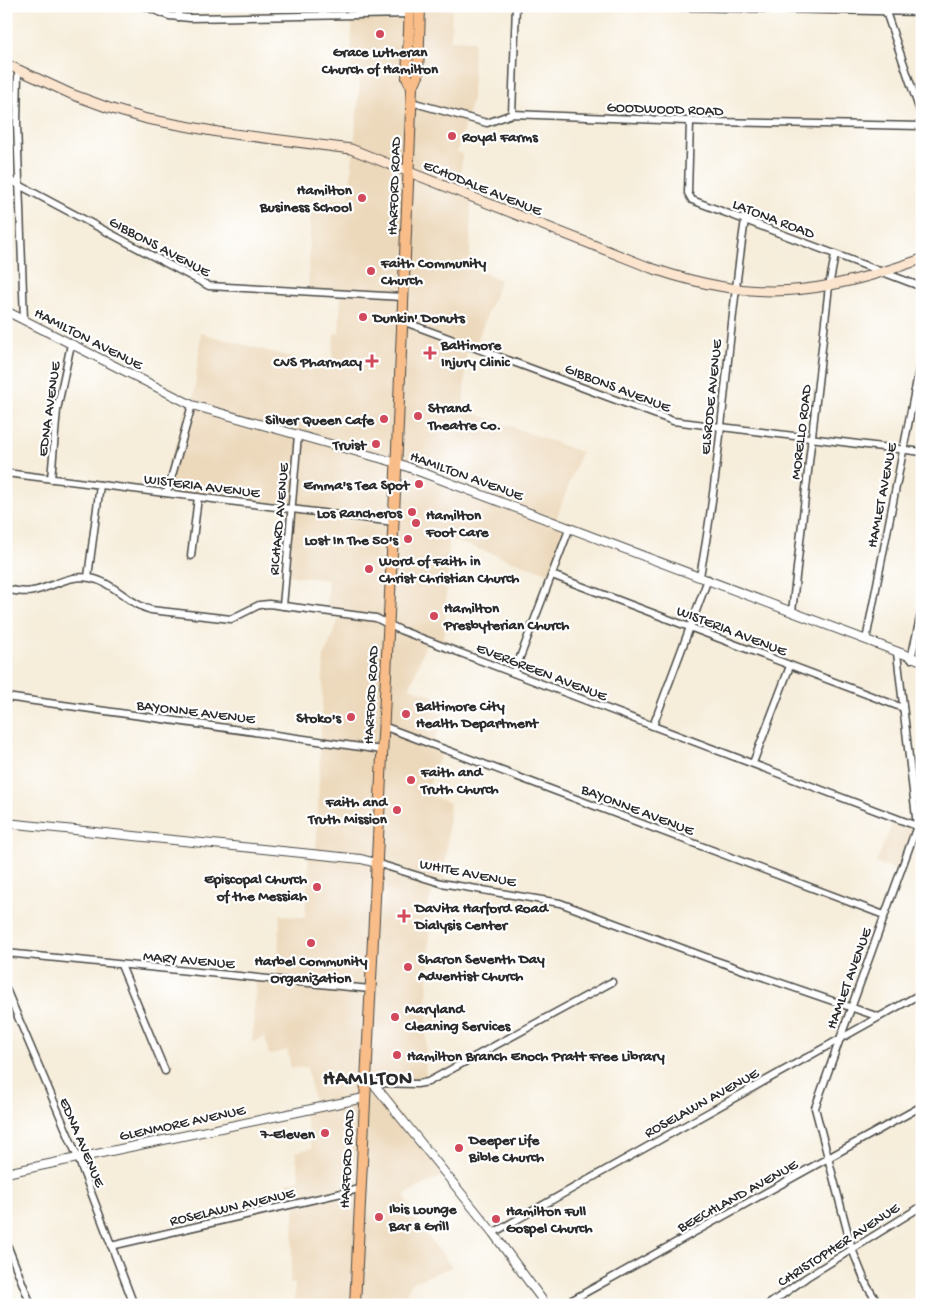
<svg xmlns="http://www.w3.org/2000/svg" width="928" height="1311" font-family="'Gochi Hand',sans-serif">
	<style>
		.built { fill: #ecd8ba }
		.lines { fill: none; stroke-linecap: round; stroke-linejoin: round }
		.minor-casing { stroke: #494845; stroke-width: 9 }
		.tertiary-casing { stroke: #494845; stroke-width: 10 }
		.secondary-casing { stroke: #494845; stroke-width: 11 }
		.primary-casing { stroke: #494845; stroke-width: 12 }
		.minor { stroke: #fff; stroke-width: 6 }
		.tertiary { stroke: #fff; stroke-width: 8 }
		.secondary { stroke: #fce5cf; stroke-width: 9 }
		.primary { stroke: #f8bd88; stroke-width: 10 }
		.poi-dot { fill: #d1495b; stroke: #fff; stroke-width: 2 }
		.labels { text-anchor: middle; stroke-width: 4.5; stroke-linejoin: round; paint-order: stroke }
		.poi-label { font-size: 15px; font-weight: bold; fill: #2b2b2b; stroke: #fff; text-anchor: start }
		.street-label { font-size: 15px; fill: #2b2b2b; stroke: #fff }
		.district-label { font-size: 20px; font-weight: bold; letter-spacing: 1px; fill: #2b2b2b; stroke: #fff }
	</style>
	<rect width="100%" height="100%" fill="#fff"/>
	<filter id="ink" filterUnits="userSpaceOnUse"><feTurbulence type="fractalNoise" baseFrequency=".02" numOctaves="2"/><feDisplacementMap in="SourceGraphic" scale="10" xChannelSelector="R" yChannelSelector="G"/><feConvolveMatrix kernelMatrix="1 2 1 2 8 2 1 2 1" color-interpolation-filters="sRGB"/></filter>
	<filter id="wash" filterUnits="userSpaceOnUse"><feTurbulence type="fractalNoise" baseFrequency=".0096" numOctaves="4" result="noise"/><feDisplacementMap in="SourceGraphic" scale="20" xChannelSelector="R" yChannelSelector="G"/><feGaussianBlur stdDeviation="1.12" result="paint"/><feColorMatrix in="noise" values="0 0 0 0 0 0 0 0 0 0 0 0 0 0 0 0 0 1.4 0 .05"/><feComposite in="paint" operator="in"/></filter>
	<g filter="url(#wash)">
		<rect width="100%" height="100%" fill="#f6edda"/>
		<g class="built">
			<path d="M 364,6 L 452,6 L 451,40 L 474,41 L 472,99 L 457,152 L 462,154 L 460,194 L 471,199 L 470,267 L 500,280 L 475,347 L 467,345 L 463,409 L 581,452 L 555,522 L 570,528 L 551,574 L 449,539 L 444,647 L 427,641 L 410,687 L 449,702 L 433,744 L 443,748 L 426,794 L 450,803 L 444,884 L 436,882 L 426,911 L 430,913 L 425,1082 L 373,1082 L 447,1174 L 404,1195 L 413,1216 L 452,1267 L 411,1283 L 401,1305 L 294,1305 L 295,1284 L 290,1283 L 295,1204 L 291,1204 L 287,1182 L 300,1179 L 295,1152 L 312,1148 L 304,1111 L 315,1108 L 307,1067 L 291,1068 L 287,1050 L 269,1055 L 265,1037 L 252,1042 L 256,977 L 277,979 L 280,915 L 305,918 L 309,853 L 316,853 L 324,657 L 341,614 L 327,612 L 328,580 L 286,575 L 292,509 L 163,492 L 187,404 L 193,406 L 201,333 L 331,368 L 334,333 L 339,334 L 341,294 L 308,292 L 311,200 L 349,199 L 361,70 L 351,70 L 352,18 L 364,18 Z"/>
			<path d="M 922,783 L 922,830 L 913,836 L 900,872 L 876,863 L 895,817 L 914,825 L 912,789 Z"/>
		</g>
	</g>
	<g filter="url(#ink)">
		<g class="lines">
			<defs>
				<g id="minor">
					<path d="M 145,6 L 169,16 L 190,18 L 411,14"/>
					<path d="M 633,6 L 922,12"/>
					<path d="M 886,12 L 922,117"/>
					<path d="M 178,17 L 179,6"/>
					<path d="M 18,70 L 17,124 L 24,320"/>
					<path d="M 411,102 L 487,123 L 512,114 L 711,122 L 922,126"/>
					<path d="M 512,114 L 516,6"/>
					<path d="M 690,122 L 688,193 L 692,200 L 922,287"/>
					<path d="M 6,178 L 209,286 L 403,297"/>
					<path d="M 402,321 L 673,421 L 922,452"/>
					<path d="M 6,473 L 394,522"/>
					<path d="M 51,479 L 57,410 L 71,344"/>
					<path d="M 167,493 L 192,405"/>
					<path d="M 191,556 L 198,497"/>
					<path d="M 552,575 L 903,708"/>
					<path d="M 700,576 C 722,459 727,338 745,220"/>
					<path d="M 88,577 L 100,485"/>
					<path d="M 6,589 C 15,591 24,593 33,591 C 53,587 69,574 90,578 C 114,582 128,604 151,610 L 231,619 L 259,605 L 269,604 L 376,618 L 400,630 L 922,828"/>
					<path d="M 283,606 L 298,435"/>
					<path d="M 792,612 L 829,286 L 835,255"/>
					<path d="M 866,640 L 922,354"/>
					<path d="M 911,659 L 922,609"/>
					<path d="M 514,673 L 570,527"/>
					<path d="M 6,697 L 382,750"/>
					<path d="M 383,726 L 884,915"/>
					<path d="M 653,726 L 708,579"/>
					<path d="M 753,763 L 790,666"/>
					<path d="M 376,863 L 441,883 L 560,903 L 711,959 L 879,1017"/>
					<path d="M 6,953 L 370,989"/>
					<path d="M 121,965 L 165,1071"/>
					<path d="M 6,989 L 78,1158 L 134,1305"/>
					<path d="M 373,1083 L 417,1084 L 428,1082 L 612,982"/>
					<path d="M 493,1233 L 922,993"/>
					<path d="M 6,1242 L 31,1305"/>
					<path d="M 111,1246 L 359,1189"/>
					<path d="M 563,1305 L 922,1106"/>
					<path d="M 768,1305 L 807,1277 L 922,1206"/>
					<path d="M 879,1305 L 867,1286 L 852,1249 L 815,1108 L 917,826 L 897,653"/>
				</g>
				<g id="tertiary">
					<path d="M 6,311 L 192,405 L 397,463 L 922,661"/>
					<path d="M 6,823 L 361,859 L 376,863"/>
					<path d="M 365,1081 L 373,1083 L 493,1233 L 546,1305"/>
					<path d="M 6,1173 L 364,1098"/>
				</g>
				<path id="secondary" d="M 6,64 L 71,94 L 109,108 L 147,119 L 218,132 L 351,149 L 651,268 C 757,304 818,295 922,259"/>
				<g id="primary">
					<path d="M 410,6 L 407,78 L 412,87"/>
					<path d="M 355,1305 L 396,472 L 412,87 L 418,76 L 420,6"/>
				</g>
			</defs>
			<use href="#minor" class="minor-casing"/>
			<use href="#tertiary" class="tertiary-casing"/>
			<use href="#secondary" class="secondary-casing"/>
			<use href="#primary" class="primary-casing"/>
			<use href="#minor" class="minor"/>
			<use href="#tertiary" class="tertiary"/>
			<use href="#secondary" class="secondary"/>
			<use href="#primary" class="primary"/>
		</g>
	</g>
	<g class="poi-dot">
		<circle cx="380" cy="34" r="5"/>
		<circle cx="452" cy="136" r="5"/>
		<circle cx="362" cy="198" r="5"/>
		<circle cx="371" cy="271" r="5"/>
		<circle cx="363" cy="317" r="5"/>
		<path d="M427.5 345.5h5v5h5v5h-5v5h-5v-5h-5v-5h5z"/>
		<path d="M369.5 353.5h5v5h5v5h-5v5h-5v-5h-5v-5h5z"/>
		<circle cx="418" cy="416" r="5"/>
		<circle cx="384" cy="419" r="5"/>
		<circle cx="376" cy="444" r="5"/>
		<circle cx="419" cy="484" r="5"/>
		<circle cx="412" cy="512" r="5"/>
		<circle cx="416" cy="523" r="5"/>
		<circle cx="408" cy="539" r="5"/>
		<circle cx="369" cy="569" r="5"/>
		<circle cx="434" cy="616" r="5"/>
		<circle cx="406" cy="714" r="5"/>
		<circle cx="351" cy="717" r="5"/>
		<circle cx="411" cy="780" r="5"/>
		<circle cx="397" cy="810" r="5"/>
		<circle cx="317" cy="887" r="5"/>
		<path d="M401.5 908.5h5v5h5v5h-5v5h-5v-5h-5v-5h5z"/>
		<circle cx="311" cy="943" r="5"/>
		<circle cx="408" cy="967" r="5"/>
		<circle cx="395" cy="1017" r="5"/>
		<circle cx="397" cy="1055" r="5"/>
		<circle cx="325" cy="1133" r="5"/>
		<circle cx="459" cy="1148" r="5"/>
		<circle cx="379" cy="1217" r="5"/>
		<circle cx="496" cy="1219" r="5"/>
	</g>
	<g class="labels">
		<g class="poi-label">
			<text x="380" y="56" text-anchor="middle">Grace Lutheran<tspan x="380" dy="17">Church of Hamilton</tspan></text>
			<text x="462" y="141">Royal Farms</text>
			<text x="352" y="194" text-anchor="end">Hamilton<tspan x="352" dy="17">Business School</tspan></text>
			<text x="381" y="267">Faith Community<tspan x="381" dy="17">Church</tspan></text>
			<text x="373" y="322">Dunkin' Donuts</text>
			<text x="441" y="349">Baltimore<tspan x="441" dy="17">Injury Clinic</tspan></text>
			<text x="362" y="366" text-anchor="end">CVS Pharmacy</text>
			<text x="428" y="412">Strand<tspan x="428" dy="17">Theatre Co.</tspan></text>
			<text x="374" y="424" text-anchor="end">Silver Queen Cafe</text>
			<text x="366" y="449" text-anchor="end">Truist</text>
			<text x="409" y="489" text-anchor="end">Emma's Tea Spot</text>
			<text x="402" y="517" text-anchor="end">Los Rancheros</text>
			<text x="426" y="519">Hamilton<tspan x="426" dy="17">Foot Care</tspan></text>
			<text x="398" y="544" text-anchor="end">Lost In The 50's</text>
			<text x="379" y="565">Word of Faith in<tspan x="379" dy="17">Christ Christian Church</tspan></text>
			<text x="444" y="612">Hamilton<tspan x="444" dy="17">Presbyterian Church</tspan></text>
			<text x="416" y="710">Baltimore City<tspan x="416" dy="17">Health Department</tspan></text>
			<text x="341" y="722" text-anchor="end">Stoko's</text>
			<text x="421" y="776">Faith and<tspan x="421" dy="17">Truth Church</tspan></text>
			<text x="387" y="806" text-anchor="end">Faith and<tspan x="387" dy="17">Truth Mission</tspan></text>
			<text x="307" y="883" text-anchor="end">Episcopal Church<tspan x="307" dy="17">of the Messiah</tspan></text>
			<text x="415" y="912">DaVita Harford Road<tspan x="415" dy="17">Dialysis Center</tspan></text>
			<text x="418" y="963">Sharon Seventh Day<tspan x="418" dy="17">Adventist Church</tspan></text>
			<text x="311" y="965" text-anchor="middle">Harbel Community<tspan x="311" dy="17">Organization</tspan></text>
			<text x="405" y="1013">Maryland<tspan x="405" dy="17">Cleaning Services</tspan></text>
			<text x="407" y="1060">Hamilton Branch Enoch Pratt Free Library</text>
			<text x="315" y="1138" text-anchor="end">7-Eleven</text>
			<text x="469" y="1144">Deeper Life<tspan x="469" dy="17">Bible Church</tspan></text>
			<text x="389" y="1213">Ibis Lounge<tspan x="389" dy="17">Bar &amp; Grill</tspan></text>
			<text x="506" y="1215">Hamilton Full<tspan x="506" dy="17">Gospel Church</tspan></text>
		</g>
		<g class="street-label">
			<text transform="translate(665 108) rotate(2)" y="5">GOODWOOD ROAD</text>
			<text transform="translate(393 186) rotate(-88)" y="5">HARFORD ROAD</text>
			<text transform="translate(483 187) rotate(22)" y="5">ECHODALE AVENUE</text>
			<text transform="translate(774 218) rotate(21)" y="5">LATONA ROAD</text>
			<text transform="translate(160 246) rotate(28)" y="5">GIBBONS AVENUE</text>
			<text transform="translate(89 338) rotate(27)" y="5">HAMILTON AVENUE</text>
			<text transform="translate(618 387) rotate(21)" y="5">GIBBONS AVENUE</text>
			<text transform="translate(710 397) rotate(-84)" y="5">ELSRODE AVENUE</text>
			<text transform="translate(48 409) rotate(-82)" y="5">EDNA AVENUE</text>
			<text transform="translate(800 432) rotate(-83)" y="5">MORELLO ROAD</text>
			<text transform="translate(467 475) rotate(20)" y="5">HAMILTON AVENUE</text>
			<text transform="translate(202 485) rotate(7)" y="5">WISTERIA AVENUE</text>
			<text transform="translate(881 495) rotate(-79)" y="5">HAMLET AVENUE</text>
			<text transform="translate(278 519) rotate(-85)" y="5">RICHARD AVENUE</text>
			<text transform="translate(732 630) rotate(21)" y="5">WISTERIA AVENUE</text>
			<text transform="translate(542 671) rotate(21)" y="5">EVERGREEN AVENUE</text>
			<text transform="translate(370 695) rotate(-87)" y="5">HARFORD ROAD</text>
			<text transform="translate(196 711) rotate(7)" y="5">BAYONNE AVENUE</text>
			<text transform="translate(638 809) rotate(21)" y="5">BAYONNE AVENUE</text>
			<text transform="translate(468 872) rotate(11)" y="5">WHITE AVENUE</text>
			<text transform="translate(189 959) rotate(5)" y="5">MARY AVENUE</text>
			<text transform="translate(848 978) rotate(-70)" y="5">HAMLET AVENUE</text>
			<text transform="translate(701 1102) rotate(-29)" y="5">ROSELAWN AVENUE</text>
			<text transform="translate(182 1122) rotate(-12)" y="5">GLENMORE AVENUE</text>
			<text transform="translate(83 1142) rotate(67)" y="5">EDNA AVENUE</text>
			<text transform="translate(346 1159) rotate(-87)" y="5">HARFORD ROAD</text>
			<text transform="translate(737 1195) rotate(-29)" y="5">BEECHLAND AVENUE</text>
			<text transform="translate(232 1206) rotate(-13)" y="5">ROSELAWN AVENUE</text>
			<text transform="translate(838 1244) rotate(-33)" y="5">CHRISTOPHER AVENUE</text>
		</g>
		<g class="district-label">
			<text x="368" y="1084">HAMILTON</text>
		</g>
	</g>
	<rect width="928" height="1311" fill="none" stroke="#fff" stroke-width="25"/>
</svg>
